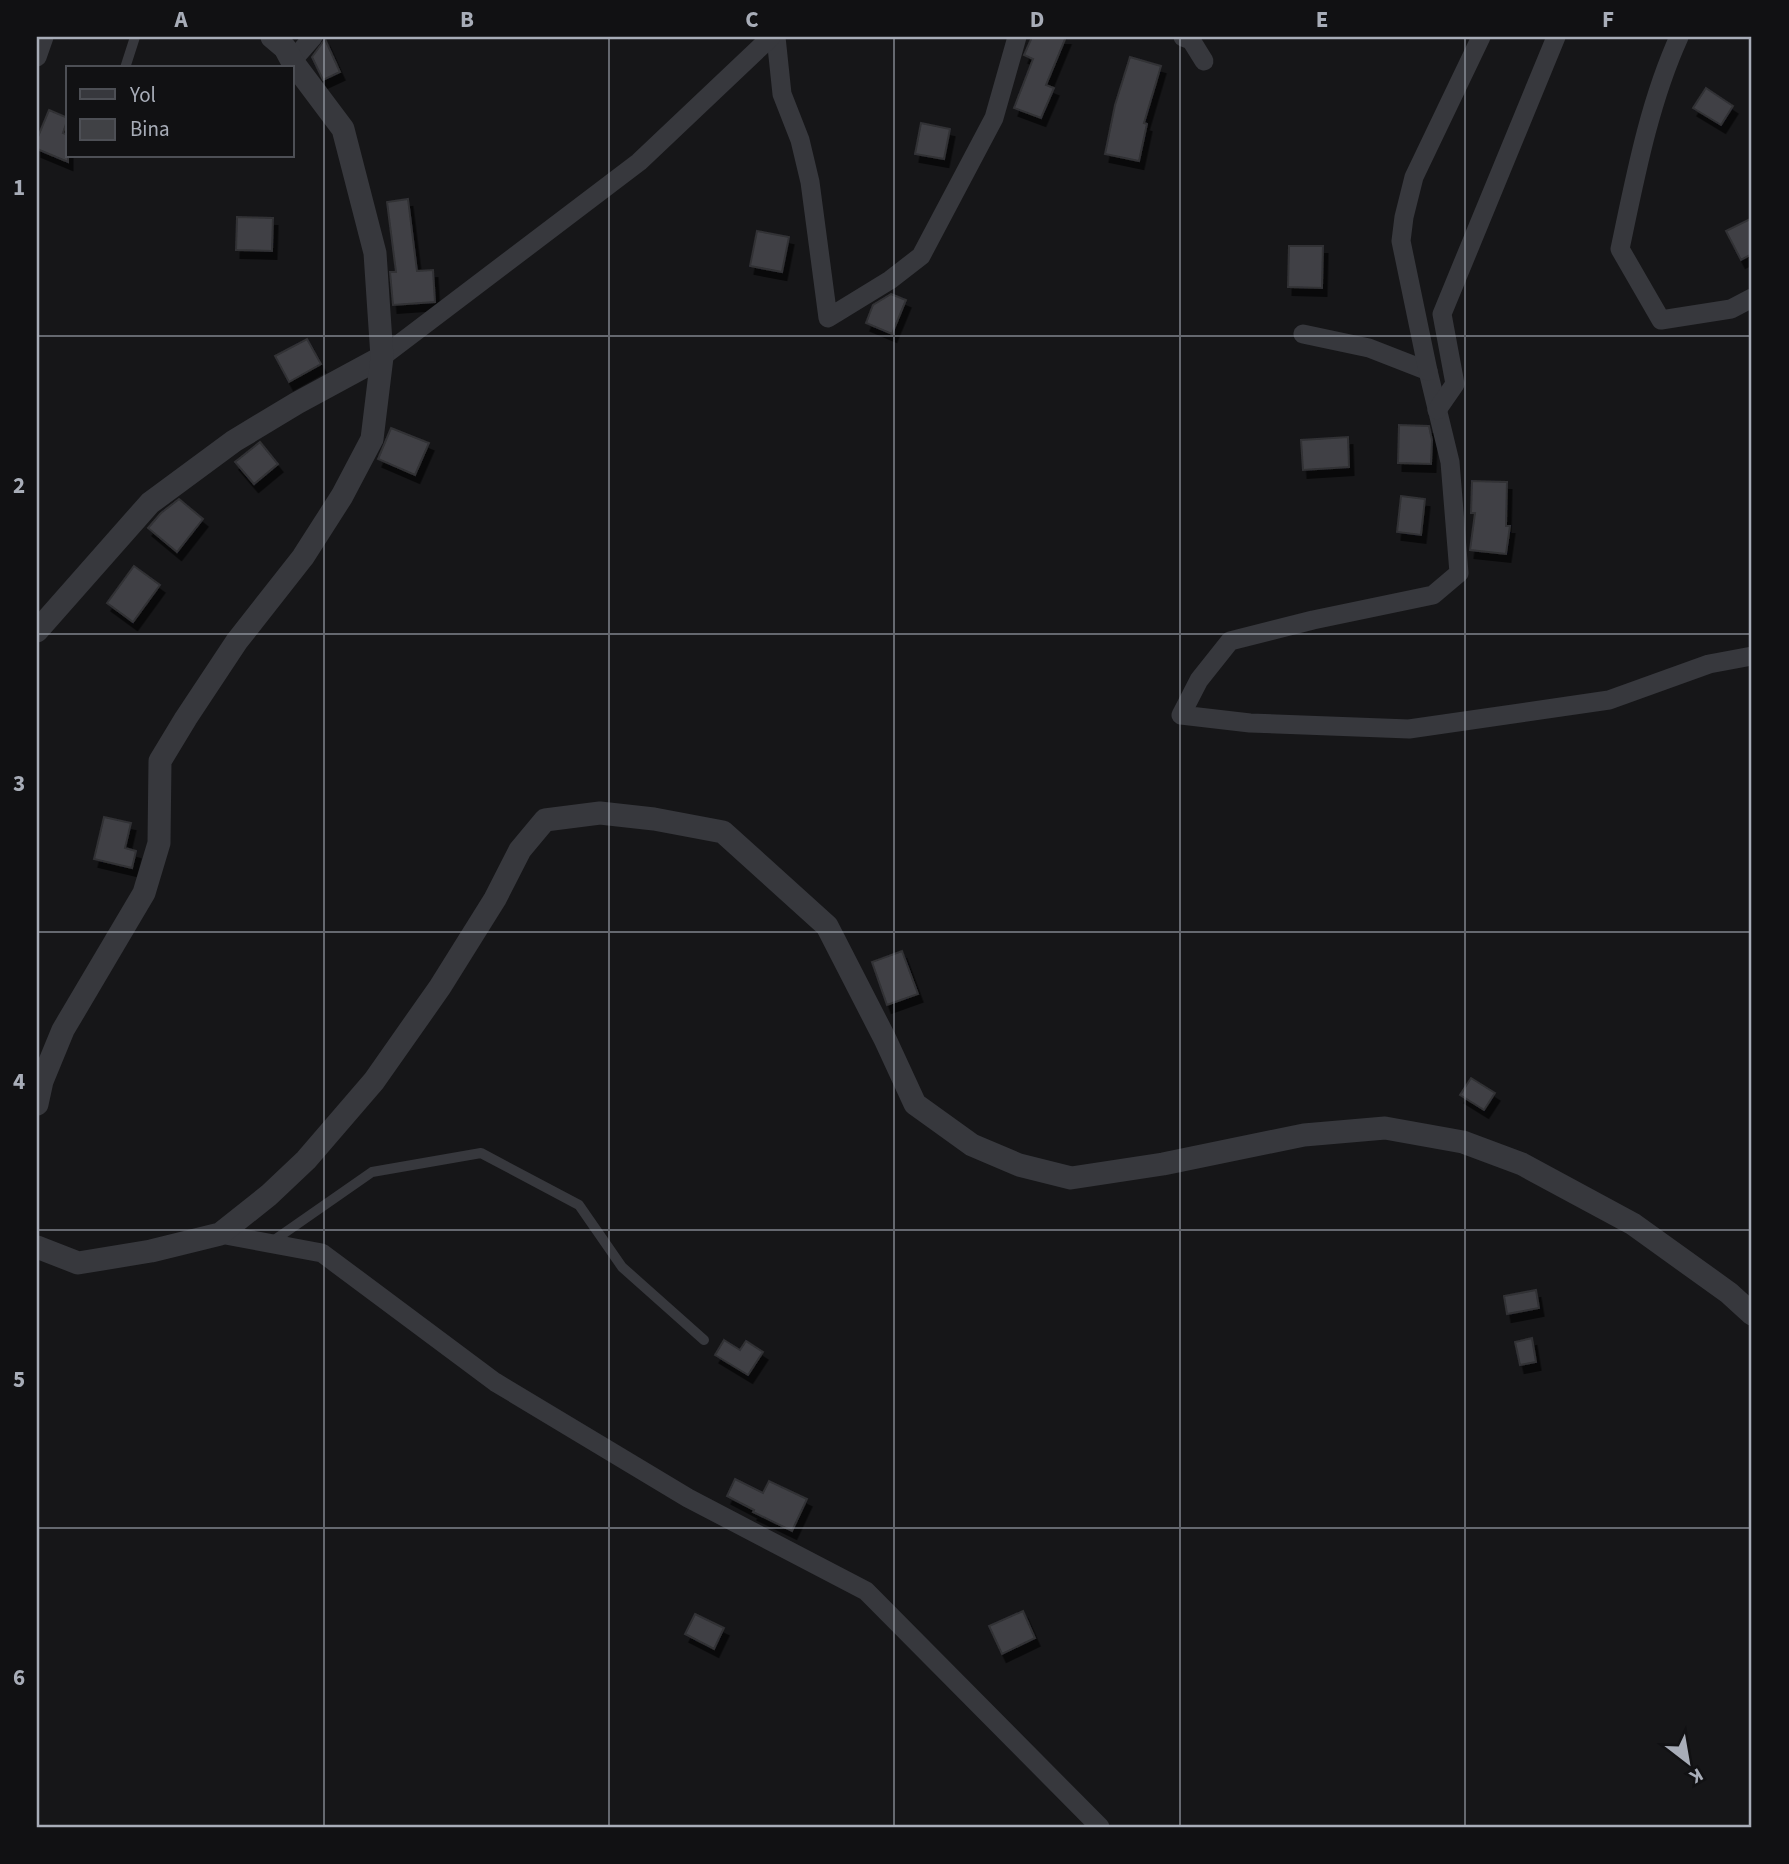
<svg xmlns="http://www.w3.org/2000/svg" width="1789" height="1864" font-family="'Source Sans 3',sans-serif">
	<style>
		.building { fill: #404145; stroke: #303034; stroke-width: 2; filter: url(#shadow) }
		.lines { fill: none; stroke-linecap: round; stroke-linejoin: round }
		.service { stroke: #37383d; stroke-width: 10 }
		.minor { stroke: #37383d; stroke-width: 19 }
		.tertiary { stroke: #37383d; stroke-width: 23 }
		.grid { fill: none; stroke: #a8adb8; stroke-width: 2; stroke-opacity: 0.55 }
		.neatline { fill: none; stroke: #a8adb8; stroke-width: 2.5 }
		.grid-label { font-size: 23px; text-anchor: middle; font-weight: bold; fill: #a8adb8 }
	</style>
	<defs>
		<filter id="shadow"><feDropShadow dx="4.5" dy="8" stdDeviation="0" flood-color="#0009"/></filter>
	</defs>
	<rect width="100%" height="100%" fill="#161618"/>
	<g class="building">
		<path d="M 1032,37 L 1066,37 L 1046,85 L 1054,88 L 1041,118 L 1014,108 L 1033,59 L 1024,55 Z"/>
		<path d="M 325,39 L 340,72 L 323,80 L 312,57 Z"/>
		<path d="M 1130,57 L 1161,66 L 1144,123 L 1147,124 L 1139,161 L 1105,154 L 1115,105 Z"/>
		<path d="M 1706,88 L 1733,106 L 1721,125 L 1693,108 Z"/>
		<path d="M 49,110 L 68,118 L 63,133 L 68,135 L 68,162 L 37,149 L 37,139 Z"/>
		<path d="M 921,123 L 950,129 L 944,159 L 915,154 Z"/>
		<path d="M 408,199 L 417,271 L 433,270 L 435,302 L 393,305 L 390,272 L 396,272 L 387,202 Z"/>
		<path d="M 237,217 L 273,218 L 272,251 L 236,250 Z"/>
		<path d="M 1752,218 L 1752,254 L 1741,260 L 1726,231 Z"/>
		<path d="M 757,231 L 789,237 L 782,272 L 750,266 Z"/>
		<path d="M 1289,246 L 1323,246 L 1322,288 L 1288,287 Z"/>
		<path d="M 891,294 L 906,300 L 892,334 L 866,323 L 873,305 Z"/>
		<path d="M 307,339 L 321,364 L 289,382 L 275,356 Z"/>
		<path d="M 1399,425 L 1429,426 L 1432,440 L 1431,464 L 1398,463 Z"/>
		<path d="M 391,428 L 429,443 L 415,475 L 378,459 Z"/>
		<path d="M 1348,437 L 1349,467 L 1303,470 L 1301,440 Z"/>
		<path d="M 260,442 L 278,464 L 254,484 L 235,462 Z"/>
		<path d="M 1472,481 L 1507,482 L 1506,526 L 1510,526 L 1506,554 L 1470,550 L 1475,513 L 1471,513 Z"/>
		<path d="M 1401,496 L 1425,499 L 1421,535 L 1397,532 Z"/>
		<path d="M 179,499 L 203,519 L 177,552 L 148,528 L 161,513 Z"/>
		<path d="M 134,566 L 160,585 L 133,622 L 107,603 Z"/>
		<path d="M 104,817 L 131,823 L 125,848 L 136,851 L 132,868 L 94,859 Z"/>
		<path d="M 902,951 L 918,994 L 887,1005 L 872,962 Z"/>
		<path d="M 1471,1078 L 1495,1093 L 1484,1110 L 1460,1095 Z"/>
		<path d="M 1536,1290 L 1539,1308 L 1507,1314 L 1504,1296 Z"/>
		<path d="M 1532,1338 L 1536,1362 L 1520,1365 L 1515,1342 Z"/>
		<path d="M 724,1340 L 740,1350 L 746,1341 L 763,1352 L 748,1375 L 715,1355 Z"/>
		<path d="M 735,1479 L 763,1493 L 769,1481 L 807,1499 L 792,1531 L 753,1512 L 754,1510 L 727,1496 Z"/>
		<path d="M 1023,1611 L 1035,1638 L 1002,1654 L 989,1626 Z"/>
		<path d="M 695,1614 L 724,1628 L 714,1649 L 685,1634 Z"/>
	</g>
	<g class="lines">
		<g class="service">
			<path d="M 125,68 L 135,37"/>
			<path d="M 270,1243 L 372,1172 L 481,1153 L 579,1205 L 622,1267 L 704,1340"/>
		</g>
		<g class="minor">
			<path d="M 776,37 L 782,94 L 800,140 L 810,182 L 828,318 L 890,280 L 921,256 L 994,118 L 1017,37"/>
			<path d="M 1183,37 L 1191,40 L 1204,61"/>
			<path d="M 1679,37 C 1649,103 1635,178 1620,249 L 1661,320 L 1731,309 L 1752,298"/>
			<path d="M 37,57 L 44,37"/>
			<path d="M 292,61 L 313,37"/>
			<path d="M 1303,334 L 1369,348 L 1428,371 L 1450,462 L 1459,573 L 1433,595 L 1313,620 L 1230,641 L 1199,680 L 1181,715 L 1250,723 L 1409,729 L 1609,700 L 1709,664 L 1752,656"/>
			<path d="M 382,357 L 639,162 L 771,37"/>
			<path d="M 1428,371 L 1401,241 L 1404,217 L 1414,177 L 1481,37"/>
			<path d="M 1437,410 L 1455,384 L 1442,314 L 1556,37"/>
			<path d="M 220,1234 L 322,1253 L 495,1382 L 688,1498 L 866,1591 L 1100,1827"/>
		</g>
		<g class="tertiary">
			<path d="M 37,631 L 150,503 L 234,441 L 297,403 L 382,357"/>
			<path d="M 37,1104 L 42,1081 L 63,1030 L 144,893 L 159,843 L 160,761 L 186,718 L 237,641 L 303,557 L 342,496 L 372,439 L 382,357 L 375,253 L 343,129 L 292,61 L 285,48 L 272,37"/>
			<path d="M 37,1247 L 78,1263 L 151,1251 L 220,1234 L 269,1195 L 306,1160 L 374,1081 L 440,987 L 495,899 L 520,850 L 545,820 L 600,813 L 654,819 L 723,832 L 827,926 L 885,1039 L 915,1104 L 972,1145 L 1019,1165 L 1071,1178 L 1163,1164 L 1304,1135 L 1385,1128 L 1463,1142 L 1522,1164 L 1633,1224 L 1729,1293 L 1752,1314"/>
		</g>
	</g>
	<path class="grid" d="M 324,37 L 324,1827M 609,37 L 609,1827M 894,37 L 894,1827M 1180,37 L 1180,1827M 1465,37 L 1465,1827M 37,336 L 1752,336M 37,634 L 1752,634M 37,932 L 1752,932M 37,1230 L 1752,1230M 37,1528 L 1752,1528"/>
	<rect width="1789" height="1864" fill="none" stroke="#111113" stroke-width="77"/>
	<rect x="66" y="66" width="228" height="91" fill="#111113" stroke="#4d4f55" stroke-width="2"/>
	<rect x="80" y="89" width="35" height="10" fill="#37383d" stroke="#4d4f55" stroke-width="2"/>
	<text x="130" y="102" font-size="21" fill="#a8adb8">Yol</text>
	<rect x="80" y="119" width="35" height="21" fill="#404145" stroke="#4d4f55" stroke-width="2"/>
	<text x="130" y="136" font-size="21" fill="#a8adb8">Bina</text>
	<g transform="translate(1688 1762) rotate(149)" stroke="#111113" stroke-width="5" paint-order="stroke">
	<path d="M0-5L12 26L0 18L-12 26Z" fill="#a8adb8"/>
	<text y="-10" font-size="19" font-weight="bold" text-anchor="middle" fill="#a8adb8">K</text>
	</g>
	<rect x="38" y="38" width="1712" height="1788" class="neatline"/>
	<g class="grid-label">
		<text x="181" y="27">A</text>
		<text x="467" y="27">B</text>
		<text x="752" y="27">C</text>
		<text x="1037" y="27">D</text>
		<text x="1322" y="27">E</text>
		<text x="1608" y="27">F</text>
		<text x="19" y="195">1</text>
		<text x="19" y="493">2</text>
		<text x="19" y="791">3</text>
		<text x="19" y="1089">4</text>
		<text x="19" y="1387">5</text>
		<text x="19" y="1685">6</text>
	</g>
</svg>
